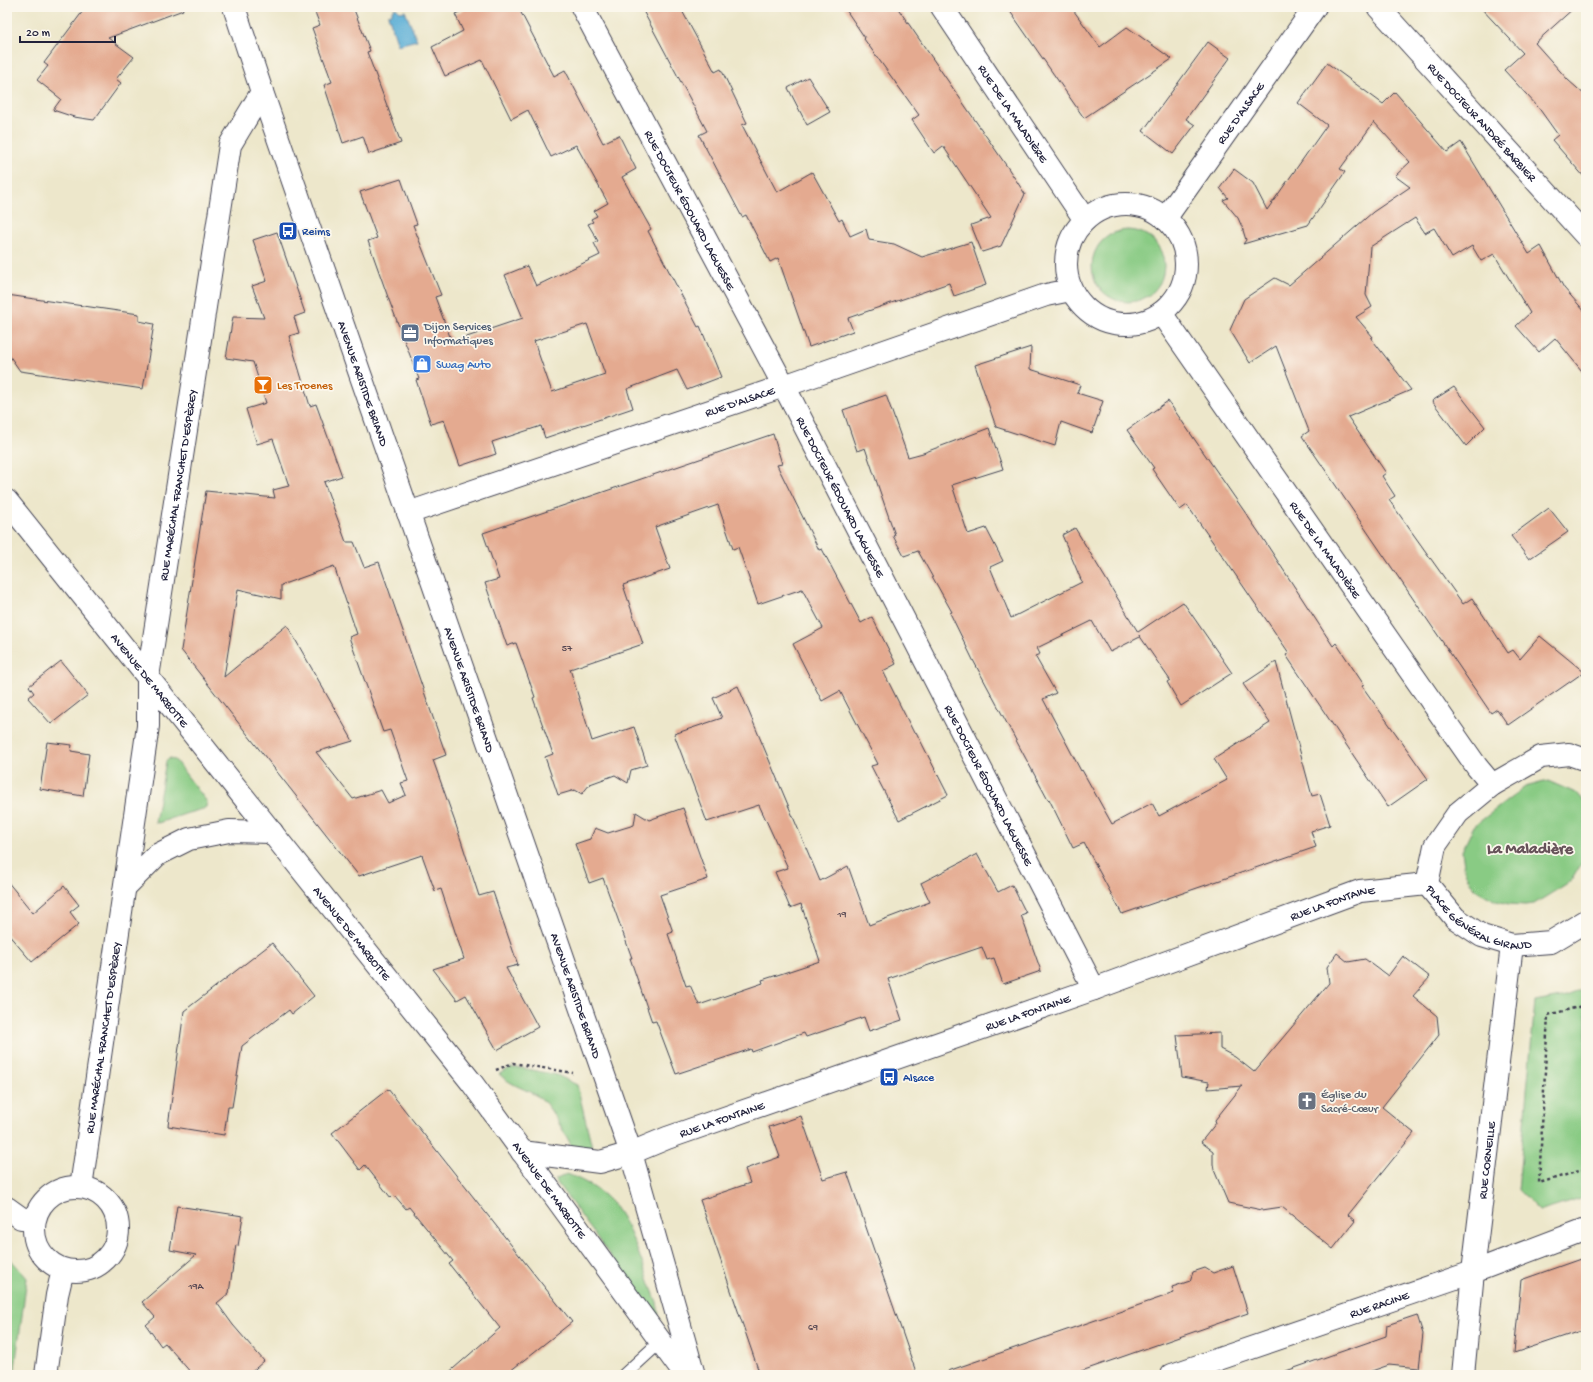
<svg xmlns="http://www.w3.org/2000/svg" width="1593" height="1382" font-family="'Gochi Hand',sans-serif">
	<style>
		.green { fill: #89cb84; stroke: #567660 }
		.water { fill: #5aaed6; stroke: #3e6888 }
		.building { fill: #e4aa90; fill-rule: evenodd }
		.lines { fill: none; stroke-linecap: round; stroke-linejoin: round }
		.lane-casing { stroke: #404051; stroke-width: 14 }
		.street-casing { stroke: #404051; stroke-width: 24 }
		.secondary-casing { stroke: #404051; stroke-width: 24 }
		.path { stroke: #404051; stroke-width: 2.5; stroke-dasharray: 3 3; stroke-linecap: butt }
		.lane { stroke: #fff; stroke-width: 12 }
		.street { stroke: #fff; stroke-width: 22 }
		.secondary { stroke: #fff; stroke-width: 22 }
		.labels { text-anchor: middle; stroke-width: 3.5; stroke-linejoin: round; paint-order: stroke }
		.number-label { font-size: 10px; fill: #524450 }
		.street-label { font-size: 12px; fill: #22223b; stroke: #fbf7ec }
		.transit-label { font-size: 12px; fill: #164399; stroke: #fbf7ec; text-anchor: start }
		.service-label { font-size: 12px; fill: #4e5e75; stroke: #fbf7ec; text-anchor: start }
		.shop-label { font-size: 12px; fill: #366cbe; stroke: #fbf7ec; text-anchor: start }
		.food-label { font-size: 12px; fill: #c56008; stroke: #fbf7ec; text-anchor: start }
		.worship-label { font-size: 12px; fill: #5b616d; stroke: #fbf7ec; text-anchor: start }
		.district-label { font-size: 16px; font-weight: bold; fill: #665259; stroke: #fbf7ec }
	</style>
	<rect width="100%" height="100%" fill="#fbf7ec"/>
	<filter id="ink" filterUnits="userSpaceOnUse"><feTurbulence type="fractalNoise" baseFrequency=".025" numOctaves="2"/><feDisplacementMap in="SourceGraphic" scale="8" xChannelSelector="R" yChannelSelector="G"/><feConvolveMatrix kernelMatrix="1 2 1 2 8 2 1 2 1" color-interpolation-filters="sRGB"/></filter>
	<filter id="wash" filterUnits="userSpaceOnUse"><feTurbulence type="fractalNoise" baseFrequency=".012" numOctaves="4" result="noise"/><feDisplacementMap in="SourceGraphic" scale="16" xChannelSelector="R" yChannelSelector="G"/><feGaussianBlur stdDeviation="0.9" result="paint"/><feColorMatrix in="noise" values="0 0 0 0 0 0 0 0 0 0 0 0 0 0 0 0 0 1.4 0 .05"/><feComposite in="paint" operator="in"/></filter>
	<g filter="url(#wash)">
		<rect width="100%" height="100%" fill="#ede7cb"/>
		<g class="green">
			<circle cx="1128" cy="266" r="36"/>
			<path d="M 170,758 L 175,760 L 207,802 L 206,807 L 203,809 L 188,813 L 158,823 L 155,822 L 166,761 Z"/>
			<path d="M 1548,781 L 1578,794 L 1586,804 L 1586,856 L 1571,881 L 1534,904 L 1525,905 L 1509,904 L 1496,901 L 1478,891 L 1474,888 L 1465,873 L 1462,851 L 1474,826 L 1525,787 Z"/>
			<path d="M 1586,989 L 1586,1196 L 1539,1211 L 1518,1190 L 1535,1002 L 1567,996 Z"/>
			<path d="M 511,1068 L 522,1068 L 557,1075 L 577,1085 L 592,1147 L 584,1150 L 572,1147 C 567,1137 548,1102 539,1097 C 524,1088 512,1086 499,1074 Z"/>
			<path d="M 567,1174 C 583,1180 599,1189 611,1202 C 631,1224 645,1273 657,1302 L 659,1314 L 655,1317 L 555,1180 Z"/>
			<path d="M 7,1255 L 27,1278 L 14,1375 L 7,1375 Z"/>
		</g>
		<path class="water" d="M 396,8 L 400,12 L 405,11 L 417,40 L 398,45 L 388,15 L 392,14 L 392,10 Z"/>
		<g id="blocks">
			<g class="building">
				<path d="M 86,7 L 182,7 L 183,10 L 108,38 L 134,57 L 116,79 L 121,83 L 94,120 L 74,117 L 53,110 L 61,99 L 37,80 L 48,66 L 44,63 Z"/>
				<path d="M 313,7 L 353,7 L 370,51 L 367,52 L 401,143 L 369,154 L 363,136 L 343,143 L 324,85 L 332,82 L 312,28 L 320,25 Z"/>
				<path d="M 470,7 L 518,7 L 554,76 L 565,70 L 603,143 L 619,135 L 636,169 L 622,177 L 651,229 L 648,231 L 698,327 L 700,326 L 721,377 L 687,390 L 677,370 L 627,389 L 633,408 L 545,438 L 541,426 L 492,442 L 496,454 L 460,466 L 444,420 L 431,424 L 416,380 L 419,379 L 389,300 L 368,241 L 377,238 L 360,192 L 401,179 L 417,224 L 413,225 L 441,295 L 435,297 L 452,342 L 523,318 L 505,275 L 527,266 L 536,286 L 600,255 L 594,243 L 598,241 L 588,224 L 593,222 L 591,219 L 597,216 L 594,211 L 608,203 L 576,145 L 551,157 L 528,110 L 511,119 L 482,60 L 445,76 L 432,47 L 463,31 L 455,14 ZM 587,324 L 605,374 L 552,392 L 534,341 Z"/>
				<path d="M 641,7 L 680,7 L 715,72 L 721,69 L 747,123 L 742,125 L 777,192 L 812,172 L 839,221 L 842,219 L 850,236 L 866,229 L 869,240 L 894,244 L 922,257 L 971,242 L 986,285 L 954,296 L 949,283 L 848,318 L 853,331 L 809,347 L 778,258 L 770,262 L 746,215 L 742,217 L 699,135 L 707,131 Z"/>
				<path d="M 844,7 L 897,7 L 1008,168 L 1025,194 L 1001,246 L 982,252 L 971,225 L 991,218 L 943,146 L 934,153 L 912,120 L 919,115 L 864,39 L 865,38 Z"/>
				<path d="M 1007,7 L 1071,7 L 1100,47 L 1127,27 L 1172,59 L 1084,118 Z"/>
				<path d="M 1480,7 L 1575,7 L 1535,43 L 1568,80 L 1586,96 L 1586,179 L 1552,140 L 1558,135 L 1538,107 L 1504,70 L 1523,53 Z"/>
				<path d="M 1208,42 L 1230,58 L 1186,119 L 1195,125 L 1173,154 L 1143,131 Z"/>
				<path d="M 1327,63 L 1383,104 L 1395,92 L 1447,152 L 1461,142 L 1529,254 L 1541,246 L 1564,288 L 1586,313 L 1586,376 L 1555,338 L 1539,352 L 1516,326 L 1530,313 L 1494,254 L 1481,261 L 1472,246 L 1452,258 L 1434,228 L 1425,233 L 1415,218 L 1370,247 L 1366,295 L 1372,307 L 1356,317 L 1373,337 L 1371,338 L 1411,390 L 1348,417 L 1386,473 L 1382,476 L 1395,496 L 1389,500 L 1463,604 L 1472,598 L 1508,653 L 1513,650 L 1520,659 L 1540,636 L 1584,672 L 1508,725 L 1497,709 L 1491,713 L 1302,436 L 1309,431 L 1276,346 L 1250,363 L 1230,330 L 1244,299 L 1275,278 L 1289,285 L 1373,212 L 1410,187 L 1395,176 L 1410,162 L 1374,122 L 1340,169 L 1345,172 L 1308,225 L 1243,244 L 1246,240 L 1242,227 L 1238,218 L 1223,200 L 1228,198 L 1220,188 L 1234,169 L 1253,183 L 1267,210 L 1327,125 L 1298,103 Z"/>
				<path d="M 808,77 L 830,112 L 807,125 L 788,88 Z"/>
				<path d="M 277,232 L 305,313 L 294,317 L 299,333 L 289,336 L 310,406 L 316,404 L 342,476 L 324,482 L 346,542 L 354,542 L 364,567 L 379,562 L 446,755 L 433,760 L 456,825 L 479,896 L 493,892 L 518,965 L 506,968 L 538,1027 L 497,1050 L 466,995 L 457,1000 L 433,969 L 464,959 L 441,889 L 435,891 L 422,855 L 359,876 L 181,650 L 206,491 L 275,498 L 273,490 L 289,486 L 273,439 L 257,444 L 246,409 L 266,403 L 253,362 L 226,358 L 233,317 L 264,318 L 252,286 L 267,281 L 253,240 ZM 334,566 L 357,634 L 349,637 L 383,732 L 390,730 L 408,781 L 401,783 L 406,795 L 388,803 L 381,790 L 353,799 L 316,752 L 353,741 L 287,625 L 224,677 L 238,589 L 281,599 L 281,585 Z"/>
				<path d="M 7,295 L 139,314 L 139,321 L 154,324 L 143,389 L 20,371 L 7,352 Z"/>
				<path d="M 1031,347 L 1030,369 L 1080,385 L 1077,393 L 1103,401 L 1092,433 L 1061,422 L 1055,446 L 996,427 L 975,365 Z"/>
				<path d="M 1454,387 L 1485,427 L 1466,446 L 1432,401 Z"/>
				<path d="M 886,395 L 908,457 L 923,453 L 989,428 L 1003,469 L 952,485 L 968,534 L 986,528 L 1003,561 L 990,567 L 1011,618 L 1082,582 L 1062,535 L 1075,528 L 1138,632 L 1183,602 L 1232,673 L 1181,706 L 1167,682 L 1170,680 L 1139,635 L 1140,637 L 1110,652 L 1092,621 L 1037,648 L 1040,654 L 1035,656 L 1056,693 L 1043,699 L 1081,771 L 1082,770 L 1112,824 L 1152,803 L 1159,816 L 1227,780 L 1214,759 L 1270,723 L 1243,684 L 1276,662 L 1312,796 L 1320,794 L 1330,825 L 1311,831 L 1316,847 L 1122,914 L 1084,843 L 1073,848 L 1049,799 L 1048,800 L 973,660 L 950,613 L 952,612 L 918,551 L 904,556 L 893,536 L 895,535 L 865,448 L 857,451 L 843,410 Z"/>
				<path d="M 1168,401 L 1260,534 L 1333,646 L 1336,643 L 1364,685 L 1362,686 L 1428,779 L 1388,807 L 1286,655 L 1289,653 L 1226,561 L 1187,505 L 1180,510 L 1152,469 L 1154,468 L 1127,430 Z"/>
				<path d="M 773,434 L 782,464 L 777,465 L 819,550 L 822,549 L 861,623 L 872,617 L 896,664 L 883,671 L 914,733 L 916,732 L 948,795 L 899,820 L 871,766 L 878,764 L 840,691 L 822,701 L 793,644 L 823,628 L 802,589 L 758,604 L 738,547 L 733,549 L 718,505 L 655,527 L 670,569 L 623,585 L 643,644 L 570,669 L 592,741 L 634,727 L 647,765 L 631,770 L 628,783 L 615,775 L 590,784 L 582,794 L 575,790 L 558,795 L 545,757 L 553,754 L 533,698 L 535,697 L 516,643 L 507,646 L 485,583 L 499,579 L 483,533 Z"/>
				<path d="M 1549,508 L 1568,532 L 1529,559 L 1511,536 Z"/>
				<path d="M 61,661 L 88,695 L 51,724 L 28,698 L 34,693 L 29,686 Z"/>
				<path d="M 738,686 L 820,881 L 848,866 L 869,925 L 930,902 L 921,883 L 977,854 L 998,892 L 1012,885 L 1026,913 L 1021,915 L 1041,971 L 1003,984 L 994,958 L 987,960 L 982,947 L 888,979 L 902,1020 L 869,1031 L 864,1017 L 806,1037 L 804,1033 L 752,1052 L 751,1049 L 676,1074 L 656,1021 L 652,1022 L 630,958 L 632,958 L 603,878 L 589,883 L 575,844 L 590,839 L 595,828 L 608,833 L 634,825 L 636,812 L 649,820 L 683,808 L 708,879 L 660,895 L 673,932 L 668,934 L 686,986 L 690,985 L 699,1005 L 763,983 L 762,980 L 820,961 L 801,904 L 790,908 L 775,872 L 788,868 L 759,805 L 707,822 L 674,734 L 722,718 L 713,698 Z"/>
				<path d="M 47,742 L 72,745 L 71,751 L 89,754 L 83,796 L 40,789 Z"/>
				<path d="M 7,881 L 33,913 L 64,886 L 79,905 L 70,912 L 79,924 L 32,962 L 7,933 Z"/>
				<path d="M 272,943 L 314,996 L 292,1014 L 289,1010 L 242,1046 L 232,1107 L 228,1107 L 224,1135 L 168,1126 L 184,1011 Z"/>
				<path d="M 1337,953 L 1348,962 L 1365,959 L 1388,976 L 1403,956 L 1430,977 L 1413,996 L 1437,1016 L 1439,1035 L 1382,1107 L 1414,1133 L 1348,1215 L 1355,1221 L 1333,1249 L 1282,1207 L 1262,1210 L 1228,1203 L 1214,1170 L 1213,1164 L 1213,1151 L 1201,1142 L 1216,1123 L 1215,1120 L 1242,1086 L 1208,1089 L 1209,1082 L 1182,1077 L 1177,1035 L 1220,1033 L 1220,1049 L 1235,1057 L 1254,1072 L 1329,983 L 1327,967 Z"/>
				<path d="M 388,1089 L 572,1322 L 505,1375 L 446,1375 L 500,1328 L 449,1264 L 453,1261 L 409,1207 L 406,1209 L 394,1195 L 391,1198 L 365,1165 L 360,1170 L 332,1133 Z"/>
				<path d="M 801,1116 L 823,1179 L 847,1172 L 917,1375 L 760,1375 L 700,1200 L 750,1183 L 745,1169 L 780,1157 L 769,1127 Z"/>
				<path d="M 177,1206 L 243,1216 L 238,1246 L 236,1245 L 229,1293 L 217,1303 L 233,1325 L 264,1361 L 248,1375 L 193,1375 L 165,1343 L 161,1346 L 146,1325 L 155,1317 L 142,1302 L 196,1255 L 170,1250 Z"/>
				<path d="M 1586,1257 L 1586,1329 L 1514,1353 L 1521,1280 Z"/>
				<path d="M 1233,1266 L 1248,1313 L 1070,1375 L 949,1375 L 948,1371 L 1174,1293 L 1172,1287 L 1190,1281 L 1193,1272 L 1205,1268 L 1213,1273 Z"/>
				<path d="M 1417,1315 L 1423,1334 L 1419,1368 L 1389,1365 L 1360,1375 L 1287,1375 L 1286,1371 L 1386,1336 L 1387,1325 Z"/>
			</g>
		</g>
	</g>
	<g filter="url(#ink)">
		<use href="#blocks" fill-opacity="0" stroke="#404051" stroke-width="1"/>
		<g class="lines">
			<defs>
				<path id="lane" d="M 624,1375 L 660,1342"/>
				<g id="street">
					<path id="s1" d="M 582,7 L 784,386 L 1094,989"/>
					<path id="s2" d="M 942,7 L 1085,220"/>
					<path id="s3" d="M 1378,7 L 1586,236"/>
					<circle cx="1126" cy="264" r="60"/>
					<path id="s4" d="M 1165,219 L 1315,7"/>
					<path id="s5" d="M 1161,313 L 1477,767 L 1492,785"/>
					<path id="s6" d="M 408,513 L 784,386 L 1046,295 L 1071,290"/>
					<path d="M 1427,884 L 1435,846 L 1458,813 L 1492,785 L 1541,757 L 1569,754 L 1586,760"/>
					<path id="s7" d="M 1427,884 L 1455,918 L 1482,936 L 1512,945 L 1551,942 L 1586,921"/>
					<path d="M 125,887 L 157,855 L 189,839 L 229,831 L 272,832"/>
					<path id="s8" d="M 631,1153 L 667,1138 L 1094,989 L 1360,891 L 1427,884"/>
					<circle cx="76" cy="1229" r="42"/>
					<path id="s9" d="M 81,1187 L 148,726 L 148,677 L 230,145 L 262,92"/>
					<path d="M 7,1208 L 21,1218 L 34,1220"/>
					<path d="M 46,1375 L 57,1295 L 63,1270"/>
					<path id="s10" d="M 1172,1375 L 1473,1272 L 1586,1229"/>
					<path id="s11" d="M 1463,1375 L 1473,1272 L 1512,945"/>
				</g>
				<g id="secondary">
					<path id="s12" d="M 234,7 L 262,92 L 631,1153 L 694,1375"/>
					<path id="s13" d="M 7,501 L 472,1083 L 685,1375"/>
					<path d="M 522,1152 L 600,1162 L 631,1153"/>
				</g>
			</defs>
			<use href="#lane" class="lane-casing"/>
			<use href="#street" class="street-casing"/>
			<use href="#secondary" class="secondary-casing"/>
			<g class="path">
				<path d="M 1586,1005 L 1548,1015 L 1539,1183 L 1586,1169"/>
				<path d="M 496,1070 L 513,1063 L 573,1073"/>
			</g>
			<use href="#lane" class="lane"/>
			<use href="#street" class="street"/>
			<use href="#secondary" class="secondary"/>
		</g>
	</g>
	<defs>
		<symbol id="bus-square" viewBox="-11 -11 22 22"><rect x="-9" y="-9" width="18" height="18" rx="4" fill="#1a4fb4" stroke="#fbf7ec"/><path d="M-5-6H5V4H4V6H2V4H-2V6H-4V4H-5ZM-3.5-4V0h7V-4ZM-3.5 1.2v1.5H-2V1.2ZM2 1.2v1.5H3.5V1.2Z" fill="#fff"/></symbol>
		<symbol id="office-square" viewBox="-11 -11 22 22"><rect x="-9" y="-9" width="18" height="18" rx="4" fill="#5c6f8a" stroke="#fbf7ec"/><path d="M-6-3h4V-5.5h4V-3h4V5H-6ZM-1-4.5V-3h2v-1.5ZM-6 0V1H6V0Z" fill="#fff"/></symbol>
		<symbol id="shop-square" viewBox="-11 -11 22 22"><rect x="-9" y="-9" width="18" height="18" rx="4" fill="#3f7fe0" stroke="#fbf7ec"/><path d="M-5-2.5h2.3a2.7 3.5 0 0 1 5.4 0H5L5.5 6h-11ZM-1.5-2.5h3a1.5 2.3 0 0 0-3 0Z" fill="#fff"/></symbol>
		<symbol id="bar-square" viewBox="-11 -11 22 22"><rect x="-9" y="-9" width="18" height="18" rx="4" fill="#e8710a" stroke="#fbf7ec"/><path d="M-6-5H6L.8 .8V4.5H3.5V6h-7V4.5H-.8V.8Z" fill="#fff"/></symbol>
		<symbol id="church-square" viewBox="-11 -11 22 22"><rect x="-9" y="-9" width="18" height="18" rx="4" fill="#6b7280" stroke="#fbf7ec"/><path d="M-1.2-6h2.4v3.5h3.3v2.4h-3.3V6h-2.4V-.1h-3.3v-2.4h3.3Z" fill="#fff"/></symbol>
	</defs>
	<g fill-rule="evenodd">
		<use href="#bus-square" x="277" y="220" width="22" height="22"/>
		<use href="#office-square" x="399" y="322" width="22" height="22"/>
		<use href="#shop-square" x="411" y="353" width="22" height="22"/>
		<use href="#bar-square" x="252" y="374" width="22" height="22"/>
		<use href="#bus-square" x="878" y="1066" width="22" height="22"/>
		<use href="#church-square" x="1296" y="1090" width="22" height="22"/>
	</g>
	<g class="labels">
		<g class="number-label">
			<text x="567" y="651">57</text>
			<text x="842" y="917">19</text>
			<text x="196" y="1289">19A</text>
			<text x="813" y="1330">69</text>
		</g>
		<g class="street-label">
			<text dy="4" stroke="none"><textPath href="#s2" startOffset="128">RUE DE LA MALADIÈRE</textPath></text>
			<text dy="4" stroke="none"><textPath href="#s4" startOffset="130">RUE D'ALSACE</textPath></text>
			<text dy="4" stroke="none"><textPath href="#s3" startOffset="155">RUE DOCTEUR ANDRÉ BARBIER</textPath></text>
			<text dy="4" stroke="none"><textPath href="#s1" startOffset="230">RUE DOCTEUR ÉDOUARD LAGUESSE</textPath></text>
			<text dy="4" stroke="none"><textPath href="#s12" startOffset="398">AVENUE ARISTIDE BRIAND</textPath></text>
			<text dy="4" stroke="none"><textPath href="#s6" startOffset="350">RUE D'ALSACE</textPath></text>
			<text dy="4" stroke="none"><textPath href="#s9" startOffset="709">RUE MARÉCHAL FRANCHET D'ESPÈREY</textPath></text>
			<text dy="4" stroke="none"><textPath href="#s1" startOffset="554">RUE DOCTEUR ÉDOUARD LAGUESSE</textPath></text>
			<text dy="4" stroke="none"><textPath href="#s5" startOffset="288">RUE DE LA MALADIÈRE</textPath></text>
			<text dy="4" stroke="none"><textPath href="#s13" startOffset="229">AVENUE DE MARBOTTE</textPath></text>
			<text dy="4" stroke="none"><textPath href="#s12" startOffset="722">AVENUE ARISTIDE BRIAND</textPath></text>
			<text dy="4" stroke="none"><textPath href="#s1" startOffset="878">RUE DOCTEUR ÉDOUARD LAGUESSE</textPath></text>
			<text dy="4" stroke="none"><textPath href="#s8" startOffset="745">RUE LA FONTAINE</textPath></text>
			<text dy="4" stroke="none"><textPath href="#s7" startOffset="65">PLACE GÉNÉRAL GIRAUD</textPath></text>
			<text dy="4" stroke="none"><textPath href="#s13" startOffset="553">AVENUE DE MARBOTTE</textPath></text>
			<text dy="4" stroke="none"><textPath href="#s12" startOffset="1046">AVENUE ARISTIDE BRIAND</textPath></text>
			<text dy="4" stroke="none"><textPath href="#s8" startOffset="421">RUE LA FONTAINE</textPath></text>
			<text dy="4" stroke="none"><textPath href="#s9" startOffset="151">RUE MARÉCHAL FRANCHET D'ESPÈREY</textPath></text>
			<text dy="4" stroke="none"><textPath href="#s8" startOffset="97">RUE LA FONTAINE</textPath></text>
			<text dy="4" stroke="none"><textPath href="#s11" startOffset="216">RUE CORNEILLE</textPath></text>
			<text dy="4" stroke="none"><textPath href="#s13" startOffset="877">AVENUE DE MARBOTTE</textPath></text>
			<text dy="4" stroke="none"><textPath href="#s10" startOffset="219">RUE RACINE</textPath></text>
		</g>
		<g class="transit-label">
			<text x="302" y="235">Reims</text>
			<text x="903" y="1081">Alsace</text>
		</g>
		<g class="service-label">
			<text x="424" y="330">Dijon Services<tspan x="424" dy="14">Informatiques</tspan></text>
		</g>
		<g class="shop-label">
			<text x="436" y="368">Swag Auto</text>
		</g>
		<g class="food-label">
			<text x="277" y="389">Les Troenes</text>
		</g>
		<g class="worship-label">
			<text x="1321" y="1098">Église du<tspan x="1321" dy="14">Sacré-Cœur</tspan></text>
		</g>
		<g class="district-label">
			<text x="1530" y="853">La Maladière</text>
		</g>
	</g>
	<rect width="1593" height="1382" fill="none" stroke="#fbf7ec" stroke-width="24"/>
	<path d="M20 36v6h95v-6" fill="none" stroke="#22223b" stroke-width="2"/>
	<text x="26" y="36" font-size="12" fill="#22223b" stroke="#fbf7ec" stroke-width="3" paint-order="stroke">20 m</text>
</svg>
